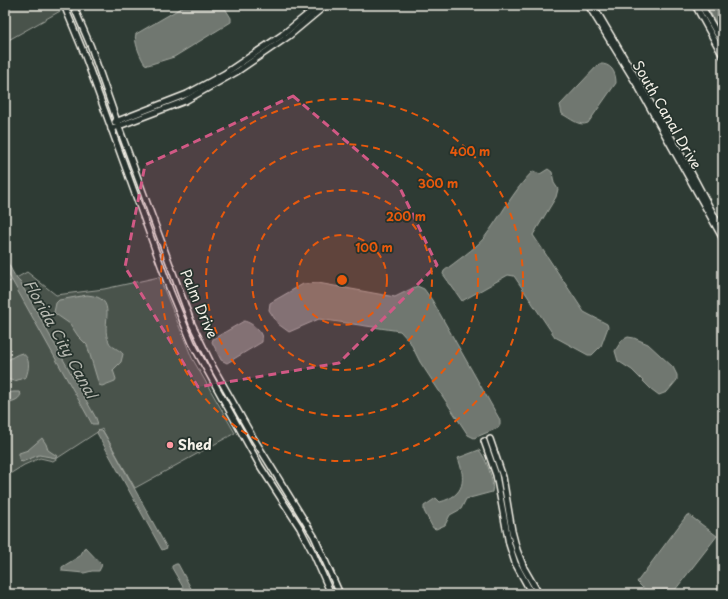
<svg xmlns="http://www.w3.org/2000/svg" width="728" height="599" font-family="'Playpen Sans',sans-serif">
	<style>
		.green { fill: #48524c; stroke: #9ea29a }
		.water { fill: #6f7770; stroke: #a4a8a0 }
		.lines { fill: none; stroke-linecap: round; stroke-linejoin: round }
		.secondary-casing { stroke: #f4f1e8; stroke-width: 8 }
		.secondary { stroke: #26332d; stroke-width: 5 }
		.marked { fill: #d15985; fill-opacity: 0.2; stroke: #d15985; stroke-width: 3; stroke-dasharray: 8 5; stroke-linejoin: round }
		.ring { fill: none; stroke: #e8590c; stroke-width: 2; stroke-dasharray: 7 5 }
		.poi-dot { fill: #ff9aa2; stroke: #26332d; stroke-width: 1.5 }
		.labels { text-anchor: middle; stroke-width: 3.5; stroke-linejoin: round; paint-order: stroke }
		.street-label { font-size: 14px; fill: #f4f1e8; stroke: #26332d }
		.poi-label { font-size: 14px; font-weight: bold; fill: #f4f1e8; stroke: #26332d; text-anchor: start }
		.water-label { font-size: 15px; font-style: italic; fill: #b8bab2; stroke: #26332d }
		.centre { fill: #e8590c; stroke: #26332d; stroke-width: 2 }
		.ring-label { font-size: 12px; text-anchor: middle; font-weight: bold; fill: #e8590c; stroke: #26332d; stroke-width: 3.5; stroke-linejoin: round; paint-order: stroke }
	</style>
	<rect width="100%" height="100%" fill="#2e3b34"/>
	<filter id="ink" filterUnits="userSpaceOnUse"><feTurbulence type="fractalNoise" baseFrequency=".025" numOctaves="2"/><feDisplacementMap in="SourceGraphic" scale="8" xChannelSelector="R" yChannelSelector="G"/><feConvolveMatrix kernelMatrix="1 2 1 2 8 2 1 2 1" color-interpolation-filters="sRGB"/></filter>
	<g filter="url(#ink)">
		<g class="green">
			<path d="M 5,5 L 59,5 L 62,10 L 5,42 Z"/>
			<path d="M 27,272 L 56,295 L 104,289 L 159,277 L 192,358 L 235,433 L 135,488 L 102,429 L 53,461 L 40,458 L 24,465 L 5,477 L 5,274 L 9,282 Z"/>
		</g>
		<g class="water">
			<path d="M 186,5 L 223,5 L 231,18 L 231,22 L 174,57 L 148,65 L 145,64 C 141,59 133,40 136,34 Z"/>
			<path d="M 706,5 L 715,5 L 723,21 L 723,35 Z"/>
			<path d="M 599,64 C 611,63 616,72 616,83 L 588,123 C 579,127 570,118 562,114 L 560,105 Z"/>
			<path d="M 548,169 L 552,172 L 554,183 L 558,189 L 556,197 L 533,235 L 584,312 L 607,324 L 608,327 L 601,346 L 592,355 L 588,355 L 555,337 L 514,276 L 508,275 L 462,301 L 443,274 L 444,271 C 455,262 476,248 484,238 C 501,216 513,191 533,171 L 540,174 Z"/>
			<path d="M 5,257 C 8,262 15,279 20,282 L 96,418 L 98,424 L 92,424 L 5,268 Z"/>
			<path d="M 318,283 L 395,297 L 417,286 L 424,289 L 432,300 L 500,420 L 500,425 L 498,428 L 474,438 L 468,435 L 420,362 L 410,342 L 400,331 L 319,319 L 289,332 L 278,324 L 269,310 L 270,303 L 303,284 Z"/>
			<path d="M 87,295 C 121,298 99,324 109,342 C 111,347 119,349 123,354 L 121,362 L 113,370 L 116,379 L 115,381 L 102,386 L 99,385 L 87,345 L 78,336 L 70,324 L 57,315 L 54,312 L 56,303 L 59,300 Z"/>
			<path d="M 244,321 C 253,323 264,333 262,342 L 227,363 L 221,360 L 212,342 L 213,339 Z"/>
			<path d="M 628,337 L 634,338 L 648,344 L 673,367 L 677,375 L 677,380 L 667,392 L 659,395 L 651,389 L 632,370 L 618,361 L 615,351 L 622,340 Z"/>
			<path d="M 22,353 C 31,358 29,369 26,377 L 15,381 L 5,379 L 5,361 C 11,359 16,354 22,353 Z"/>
			<path d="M 14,392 L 19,392 L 21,394 C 18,402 11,400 5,405 L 5,393 Z"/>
			<path d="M 99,430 L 104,433 L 167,548 L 162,550 L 97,433 L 97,432 Z"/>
			<path d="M 42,438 L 46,444 L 48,450 L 57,456 L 56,458 L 39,455 L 22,462 L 19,459 L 19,453 L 28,450 Z"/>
			<path d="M 479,450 C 486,458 495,482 492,492 L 466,499 L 461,509 L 450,515 L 445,525 L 436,529 L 433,528 L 424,511 L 424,506 L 436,498 L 440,502 C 465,495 466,480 458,458 Z"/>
			<path d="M 687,515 L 689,515 L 717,536 L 675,590 L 663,590 L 653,593 L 643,588 L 637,582 Z"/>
			<path d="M 85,547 L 102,565 L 99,571 L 92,571 L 84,573 L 62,571 L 62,567 L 80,556 Z"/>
			<path d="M 176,564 L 178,564 L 194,594 L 187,594 L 172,568 L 172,566 Z"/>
		</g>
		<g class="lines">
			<defs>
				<g id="secondary">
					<path d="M 64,5 L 83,51 L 171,293 L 192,343 L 260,466 L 300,528 L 314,555 L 331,594"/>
					<path d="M 73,5 L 91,47 L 120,130 L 192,324 L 213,367 L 251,434 L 314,536 L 340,594"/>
					<path d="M 588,5 L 639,88 L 723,239"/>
					<path d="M 593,5 L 685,161 L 717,221"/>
					<path d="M 695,5 L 723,56"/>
					<path d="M 701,5 L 723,44"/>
					<path d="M 115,122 L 187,94 L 224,74 L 282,35 L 319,5"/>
					<path d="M 111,129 L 185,101 L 238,71 L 289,36 L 326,5"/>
					<path d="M 490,439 L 503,477 L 512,531 L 517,550 L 524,568 L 539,594"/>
					<path d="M 484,441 L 496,475 L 509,544 L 515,563 L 532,594"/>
				</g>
			</defs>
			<use href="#secondary" class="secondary-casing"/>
			<use href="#secondary" class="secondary"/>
		</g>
	</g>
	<path class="marked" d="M 293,96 L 399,186 L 437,265 L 339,363 L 198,387 L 125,267 L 145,165 Z"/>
	<circle cx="342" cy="280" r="45" fill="#e8590c" fill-opacity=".12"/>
	<g class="ring">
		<circle cx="342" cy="280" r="45"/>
		<circle cx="342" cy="280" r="90"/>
		<circle cx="342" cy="280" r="136"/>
		<circle cx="342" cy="280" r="181"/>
	</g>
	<circle class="poi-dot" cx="170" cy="445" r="4"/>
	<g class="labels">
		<g class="street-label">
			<text transform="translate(667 115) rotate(60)" y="5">South Canal Drive</text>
			<text transform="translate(199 304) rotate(67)" y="5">Palm Drive</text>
		</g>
		<g class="poi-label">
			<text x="178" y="450">Shed</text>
		</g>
		<g class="water-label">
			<text transform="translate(60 339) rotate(61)" y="5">Florida City Canal</text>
		</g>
	</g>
	<circle cx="342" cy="280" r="6" class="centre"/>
	<g class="ring-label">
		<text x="470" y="156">400 m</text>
		<text x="438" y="188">300 m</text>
		<text x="406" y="221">200 m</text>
		<text x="374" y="252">100 m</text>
	</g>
	<rect width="728" height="599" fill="none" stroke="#26332d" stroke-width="20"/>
	<rect x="10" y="10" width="708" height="579" fill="none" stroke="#f4f1e8" stroke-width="1.5" filter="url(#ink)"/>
</svg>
